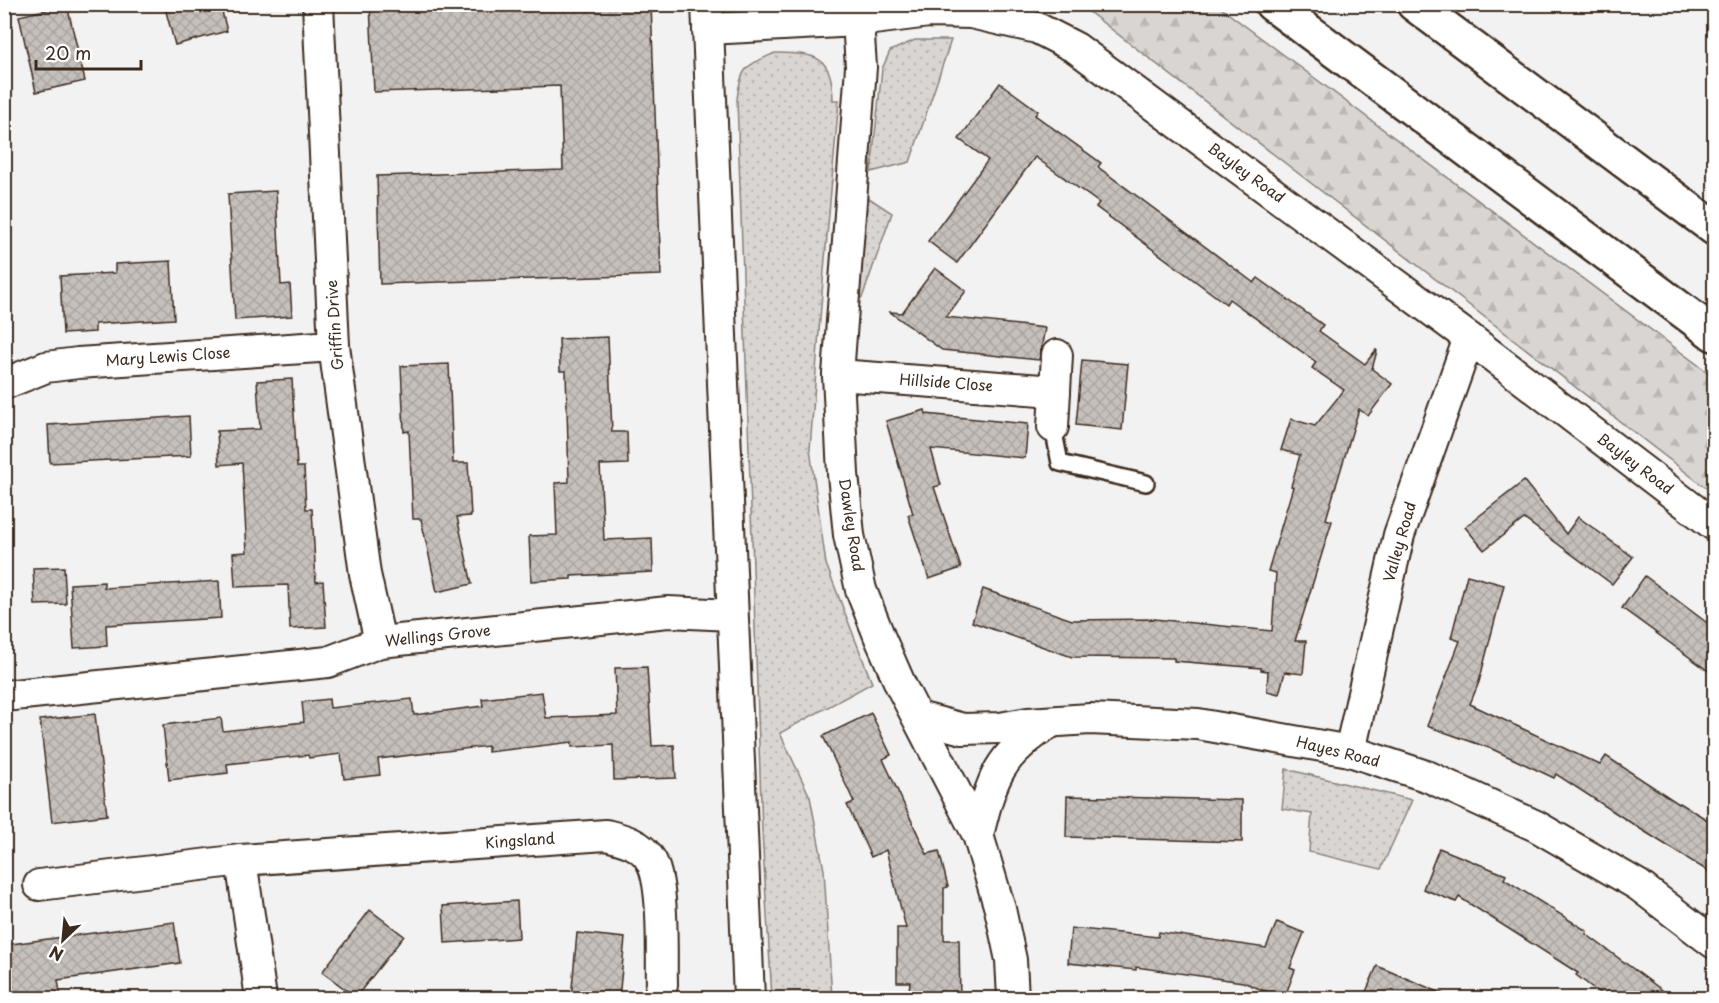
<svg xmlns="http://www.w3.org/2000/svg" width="1719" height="1003" font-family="'Playpen Sans',sans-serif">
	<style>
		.grass { fill: url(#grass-dots); stroke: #8a8078; stroke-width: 1.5 }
		.forest { fill: url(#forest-firs); stroke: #8a8078; stroke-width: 1.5 }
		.building { fill: url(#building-cross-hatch); stroke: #3b2a1e; stroke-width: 1.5 }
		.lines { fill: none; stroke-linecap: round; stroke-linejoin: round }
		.service-casing { stroke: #3b2a1e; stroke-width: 20 }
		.minor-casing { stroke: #3b2a1e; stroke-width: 34 }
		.motorway-casing { stroke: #3b2a1e; stroke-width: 38 }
		.service { stroke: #fff; stroke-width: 15 }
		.minor { stroke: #fff; stroke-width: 30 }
		.motorway { stroke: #fff; stroke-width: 33 }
		.labels { text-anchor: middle; stroke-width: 5; stroke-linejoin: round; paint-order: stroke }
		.street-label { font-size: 15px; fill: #3b2a1e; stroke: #fff }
	</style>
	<defs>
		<pattern id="grass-dots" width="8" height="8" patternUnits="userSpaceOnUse" patternTransform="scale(1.5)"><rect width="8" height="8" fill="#d8d5d2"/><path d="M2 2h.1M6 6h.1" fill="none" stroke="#bab7b4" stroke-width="1.8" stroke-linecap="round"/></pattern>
		<pattern id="forest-firs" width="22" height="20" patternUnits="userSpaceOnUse" patternTransform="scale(1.5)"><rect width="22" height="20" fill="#d8d5d2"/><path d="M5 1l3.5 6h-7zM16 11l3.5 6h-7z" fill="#bab7b4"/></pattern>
		<pattern id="building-cross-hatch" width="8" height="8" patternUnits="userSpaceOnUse" patternTransform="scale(1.5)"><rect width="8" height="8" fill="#c6c0bd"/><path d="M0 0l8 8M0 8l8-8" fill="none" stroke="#aba5a2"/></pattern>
	</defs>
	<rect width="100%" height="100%" fill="#f3f2f2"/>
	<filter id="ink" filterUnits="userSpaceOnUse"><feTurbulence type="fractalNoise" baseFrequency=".0167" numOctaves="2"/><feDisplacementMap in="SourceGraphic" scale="12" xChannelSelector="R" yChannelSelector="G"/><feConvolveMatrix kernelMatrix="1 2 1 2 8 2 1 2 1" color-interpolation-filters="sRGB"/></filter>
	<g filter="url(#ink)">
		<g class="grass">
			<path d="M 915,40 L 951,40 L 910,162 L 871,172 L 882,69 L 890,51 Z"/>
			<path d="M 775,53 C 816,54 832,54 833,100 L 839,100 L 822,293 L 810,449 L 826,564 L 872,683 L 780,733 L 810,797 L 824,870 L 832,998 L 772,998 L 762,832 L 737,99 C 741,66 746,66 775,53 Z"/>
			<path d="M 869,198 L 892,213 L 862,298 L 858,297 Z"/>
			<path d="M 1286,769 L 1412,800 L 1381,869 L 1309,852 L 1312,814 L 1282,809 Z"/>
		</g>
		<path class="forest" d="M 1080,5 L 1217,5 L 1714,377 L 1714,494 Z"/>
		<g class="building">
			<path d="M 164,4 L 220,4 L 227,31 L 175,45 Z"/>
			<path d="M 370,4 L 651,4 L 661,275 L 380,284 L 377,176 L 563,170 L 560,86 L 374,92 Z"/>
			<path d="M 67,5 L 85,81 L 36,92 L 19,16 Z"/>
			<path d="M 1000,83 L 1038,111 L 1035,115 L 1101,163 L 1098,167 L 1254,283 L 1258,278 L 1323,325 L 1319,331 L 1365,364 L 1376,350 L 1377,351 L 1372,369 L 1392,384 L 1368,416 L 1359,409 L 1326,519 L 1332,521 L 1295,641 L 1306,641 L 1303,674 L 1285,672 L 1279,694 L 1267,691 L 1268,671 L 1261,670 L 1261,668 L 1174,661 L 1174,658 L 1072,657 L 972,622 L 983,589 L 1072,620 L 1154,619 L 1272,631 L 1276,573 L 1268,571 L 1293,487 L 1291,486 L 1300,455 L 1281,450 L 1291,419 L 1315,426 L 1344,390 L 1312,368 L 1316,362 L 1229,299 L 1226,304 L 1096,207 L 1099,203 L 1035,157 L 957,263 L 928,241 L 988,160 L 959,139 Z"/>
			<path d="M 276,191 L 281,285 L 290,284 L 292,316 L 235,320 L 228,194 Z"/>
			<path d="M 171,261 L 174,319 L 95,324 L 95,332 L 63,334 L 60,276 L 115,273 L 115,264 Z"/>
			<path d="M 935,268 L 966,291 L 946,317 L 1045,328 L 1039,360 L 942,350 L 890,312 L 902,313 Z"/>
			<path d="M 608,337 L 612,432 L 627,432 L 628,464 L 600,465 L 604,540 L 652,538 L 653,572 L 571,576 L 571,579 L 531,581 L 529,536 L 557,535 L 555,483 L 569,482 L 566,371 L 560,371 L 559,339 Z"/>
			<path d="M 1082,360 L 1128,364 L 1122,430 L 1076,425 Z"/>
			<path d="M 449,364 L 453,463 L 468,463 L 471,516 L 457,517 L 472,584 L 437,592 L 421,519 L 413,519 L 409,431 L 404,432 L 401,366 Z"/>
			<path d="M 292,379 L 297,467 L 304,467 L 306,509 L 312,509 L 316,582 L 323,581 L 326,627 L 290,629 L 288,585 L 235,587 L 233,553 L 247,552 L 242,463 L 219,465 L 217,431 L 260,429 L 257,381 Z"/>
			<path d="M 925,410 L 926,414 L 1028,424 L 1025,458 L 931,449 L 941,485 L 934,487 L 961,568 L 929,579 L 908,515 L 913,514 L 886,421 Z"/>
			<path d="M 189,416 L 191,456 L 50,463 L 48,425 Z"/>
			<path d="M 1524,481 L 1566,534 L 1578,517 L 1633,557 L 1612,584 L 1524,519 L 1484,550 L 1465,527 Z"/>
			<path d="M 64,567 L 66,604 L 35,605 L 33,568 Z"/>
			<path d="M 1467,575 L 1504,585 L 1479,682 L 1470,704 L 1600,765 L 1606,756 L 1679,804 L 1680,803 L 1714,824 L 1714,875 L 1642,830 L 1556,774 L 1554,778 L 1492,749 L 1427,726 L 1460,641 L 1451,638 Z"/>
			<path d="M 1645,576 L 1714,628 L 1714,675 L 1622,608 Z"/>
			<path d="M 219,581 L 221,618 L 106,625 L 107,646 L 74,648 L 70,584 L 104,582 L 104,588 Z"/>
			<path d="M 647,667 L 652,746 L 674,745 L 676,778 L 614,780 L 613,745 L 572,747 L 572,742 L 488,752 L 488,746 L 378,759 L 380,775 L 344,779 L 341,754 L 309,758 L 308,755 L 227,764 L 228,773 L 169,780 L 163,725 L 221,718 L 223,731 L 304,722 L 302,702 L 329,699 L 330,708 L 412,699 L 414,715 L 483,706 L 482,699 L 542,692 L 546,718 L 617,715 L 615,668 Z"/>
			<path d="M 871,713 L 891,755 L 883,759 L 927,854 L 939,851 L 948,887 L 944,888 L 944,940 L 959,940 L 960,999 L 908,999 L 910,982 L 897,982 L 897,928 L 906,928 L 886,850 L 871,857 L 847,805 L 854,802 L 823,736 Z"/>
			<path d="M 95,714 L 107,815 L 52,822 L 40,720 Z"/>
			<path d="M 1067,796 L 1242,800 L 1242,842 L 1066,837 Z"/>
			<path d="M 1439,848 L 1506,875 L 1504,879 L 1587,931 L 1586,934 L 1674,999 L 1607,999 L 1576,975 L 1578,973 L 1459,897 L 1456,902 L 1423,889 Z"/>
			<path d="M 517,901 L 519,938 L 445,943 L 443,906 Z"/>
			<path d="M 370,910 L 404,936 L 356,997 L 322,972 Z"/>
			<path d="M 174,922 L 180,963 L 58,980 L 61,999 L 4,999 L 4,945 Z"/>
			<path d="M 1277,922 L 1304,933 L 1290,968 L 1295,970 L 1284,999 L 1243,982 L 1136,967 L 1136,970 L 1068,963 L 1071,928 L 1158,937 L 1159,932 L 1266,948 Z"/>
			<path d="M 577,933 L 625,938 L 619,999 L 571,999 Z"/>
			<path d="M 1377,966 L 1453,998 L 1453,999 L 1363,999 Z"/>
		</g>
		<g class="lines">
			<defs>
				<path id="service" d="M 1053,427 L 1060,463 L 1146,483"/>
				<g id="minor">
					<path d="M 318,4 L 334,346 L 365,574 L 380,642"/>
					<path d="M 707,4 L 749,998"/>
					<path d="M 858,21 L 861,67 L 838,375 L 843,474 L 849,535 L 861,590 L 880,638 L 901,686 L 978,835 L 1000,909 L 1011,960 L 1013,998"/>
					<path d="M 708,29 L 858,21 L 929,12 L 971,13 L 1037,28 L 1076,48 L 1469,338 L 1714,525"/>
					<path d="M 838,375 L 1055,391"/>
					<path d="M 4,384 L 46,367 L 78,363 L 334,346"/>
					<path d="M 1053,427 L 1057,355"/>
					<path d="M 4,696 L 328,662 L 380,642 L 668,612 L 732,615"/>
					<path d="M 918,717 L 963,729 L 1000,728 L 1028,723 L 1090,719 L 1198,724 L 1350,751 L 1429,777 L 1536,826 L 1638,885 L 1714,943"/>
					<path d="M 1350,751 L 1399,535 L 1469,338"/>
					<path d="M 978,835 C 992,778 998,755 1050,723"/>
					<path d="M 241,860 L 261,998"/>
					<path d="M 39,885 L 241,860 L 606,835 C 622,839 640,843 650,859 C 665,882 661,954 662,984 L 659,998"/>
				</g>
				<g id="motorway">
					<path d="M 1272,4 L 1714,334"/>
					<path d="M 1414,4 L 1714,228"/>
				</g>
			</defs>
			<use href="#service" class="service-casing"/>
			<use href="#minor" class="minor-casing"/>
			<use href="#motorway" class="motorway-casing"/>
			<use href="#service" class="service"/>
			<use href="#minor" class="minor"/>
			<use href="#motorway" class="motorway"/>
		</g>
	</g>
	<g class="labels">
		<g class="street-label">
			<text transform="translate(1246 173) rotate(36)" y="5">Bayley Road</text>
			<text transform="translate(335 325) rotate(-94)" y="5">Griffin Drive</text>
			<text transform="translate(168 357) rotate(-4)" y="5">Mary Lewis Close</text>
			<text transform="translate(946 383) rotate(4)" y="5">Hillside Close</text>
			<text transform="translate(1635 464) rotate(37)" y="5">Bayley Road</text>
			<text transform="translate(851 525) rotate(81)" y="5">Dawley Road</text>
			<text transform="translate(1400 542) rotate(-74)" y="5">Valley Road</text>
			<text transform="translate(438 636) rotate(-6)" y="5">Wellings Grove</text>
			<text transform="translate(1338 752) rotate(14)" y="5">Hayes Road</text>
			<text transform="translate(520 841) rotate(-4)" y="5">Kingsland</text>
		</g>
	</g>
	<rect width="1719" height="1003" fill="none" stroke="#fff" stroke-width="24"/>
	<rect x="12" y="12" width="1695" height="979" fill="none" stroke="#3b2a1e" stroke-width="2" filter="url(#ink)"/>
	<g transform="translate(63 940) rotate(206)" stroke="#ffffff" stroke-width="4.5" paint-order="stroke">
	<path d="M0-4.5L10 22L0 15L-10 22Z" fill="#3b2a1e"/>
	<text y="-9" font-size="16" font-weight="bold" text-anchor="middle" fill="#3b2a1e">N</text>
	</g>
	<path d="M36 60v9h105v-9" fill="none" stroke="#3b2a1e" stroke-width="3"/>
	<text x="45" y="60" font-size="18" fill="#3b2a1e" stroke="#ffffff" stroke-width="4.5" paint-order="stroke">20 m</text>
</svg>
